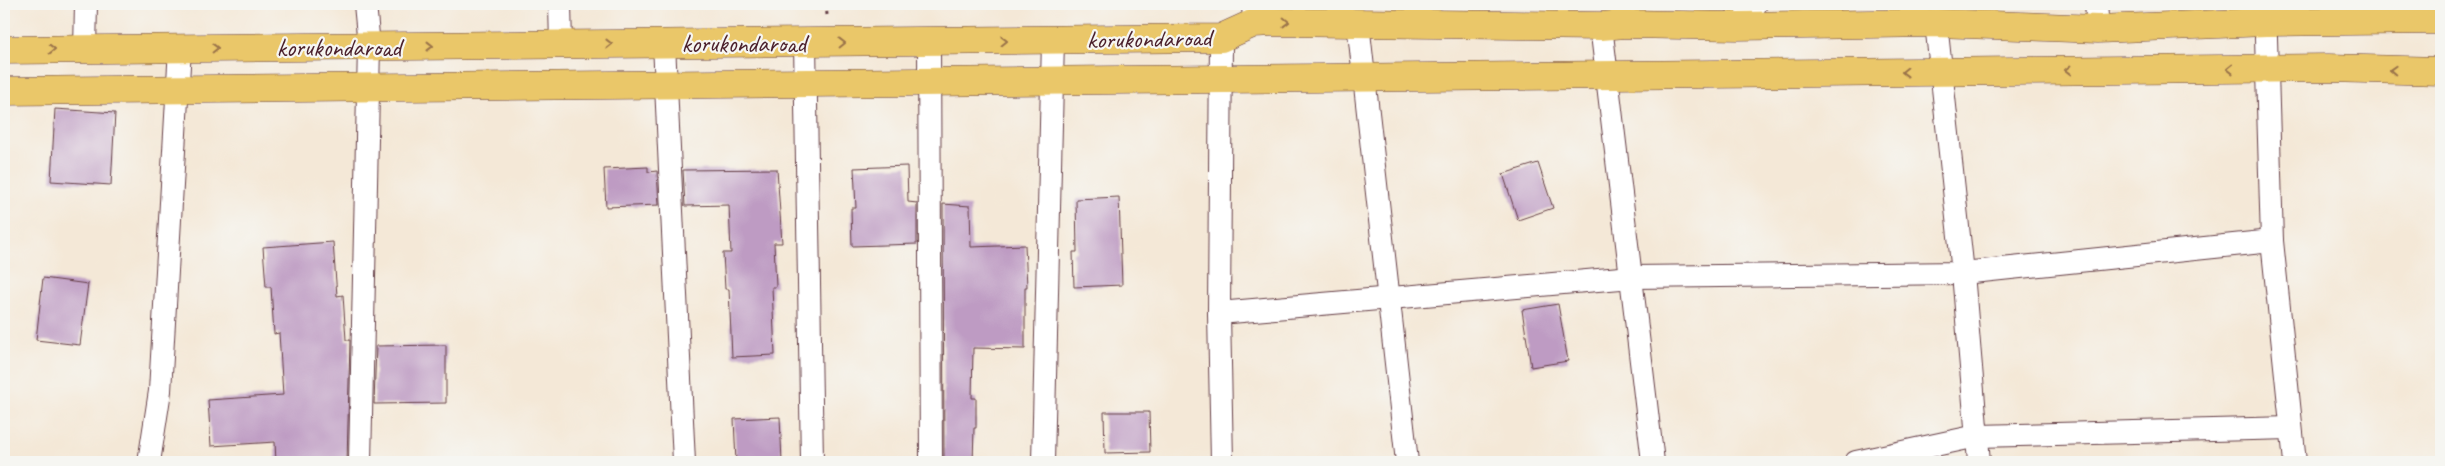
<svg xmlns="http://www.w3.org/2000/svg" width="2445" height="466" font-family="Caveat,sans-serif">
	<style>
		.building { fill: #be9bc3 }
		.lines { fill: none; stroke-linecap: round; stroke-linejoin: round }
		.minor-casing { stroke: #643d45; stroke-width: 24 }
		.primary-casing { stroke: #643d45; stroke-width: 29 }
		.path { stroke: #643d45; stroke-width: 3; stroke-dasharray: 4 4; stroke-linecap: butt }
		.minor { stroke: #fff; stroke-width: 22 }
		.primary { stroke: #eac769; stroke-width: 28 }
		.oneway { stroke: #9a734a }
		.labels { text-anchor: middle; stroke-width: 4.5; stroke-linejoin: round; paint-order: stroke }
		.street-label { font-size: 25px; fill: #4a1f2b; stroke: #f6f6f2 }
	</style>
	<rect width="100%" height="100%" fill="#f6f6f2"/>
	<filter id="ink" filterUnits="userSpaceOnUse"><feTurbulence type="fractalNoise" baseFrequency=".02" numOctaves="2"/><feDisplacementMap in="SourceGraphic" scale="10" xChannelSelector="R" yChannelSelector="G"/><feConvolveMatrix kernelMatrix="1 2 1 2 8 2 1 2 1" color-interpolation-filters="sRGB"/></filter>
	<filter id="wash" filterUnits="userSpaceOnUse"><feTurbulence type="fractalNoise" baseFrequency=".0096" numOctaves="4" result="noise"/><feDisplacementMap in="SourceGraphic" scale="20" xChannelSelector="R" yChannelSelector="G"/><feGaussianBlur stdDeviation="1.12" result="paint"/><feColorMatrix in="noise" values="0 0 0 0 0 0 0 0 0 0 0 0 0 0 0 0 0 1.4 0 .05"/><feComposite in="paint" operator="in"/></filter>
	<g filter="url(#wash)">
		<rect width="100%" height="100%" fill="#f4e8d7"/>
		<g id="blocks">
			<g class="building">
				<path d="M 55,109 L 115,113 L 111,185 L 51,181 Z"/>
				<path d="M 1538,163 L 1553,208 L 1518,220 L 1503,174 Z"/>
				<path d="M 907,166 L 908,202 L 917,203 L 917,244 L 852,246 L 851,208 L 856,208 L 854,168 Z"/>
				<path d="M 648,167 L 648,172 L 657,171 L 659,205 L 606,207 L 604,169 Z"/>
				<path d="M 777,169 L 782,243 L 774,243 L 776,287 L 772,287 L 775,355 L 732,357 L 729,289 L 725,289 L 723,253 L 731,253 L 729,205 L 685,206 L 683,170 Z"/>
				<path d="M 1119,197 L 1122,285 L 1074,287 L 1073,252 L 1077,252 L 1076,199 Z"/>
				<path d="M 943,204 L 970,206 L 971,247 L 1025,245 L 1027,287 L 1025,287 L 1025,349 L 973,348 L 972,398 L 976,398 L 976,428 L 974,428 L 973,462 L 944,462 Z"/>
				<path d="M 333,242 L 337,296 L 343,295 L 346,340 L 350,340 L 347,462 L 276,462 L 275,442 L 211,446 L 208,400 L 283,395 L 279,333 L 274,334 L 271,287 L 266,287 L 263,247 Z"/>
				<path d="M 43,278 L 88,284 L 80,345 L 36,340 Z"/>
				<path d="M 1558,304 L 1568,361 L 1531,367 L 1522,310 Z"/>
				<path d="M 446,345 L 446,403 L 374,404 L 376,346 Z"/>
				<path d="M 1104,412 L 1149,412 L 1150,452 L 1105,453 Z"/>
				<path d="M 780,417 L 782,462 L 736,462 L 734,419 Z"/>
			</g>
		</g>
	</g>
	<g filter="url(#ink)">
		<use href="#blocks" fill-opacity="0" stroke="#643d45" stroke-width="1"/>
		<g class="lines">
			<defs>
				<g id="minor">
					<path d="M 560,4 L 561,45"/>
					<path d="M 1253,4 L 1254,23"/>
					<path d="M 1623,4 L 1625,24"/>
					<path d="M 2096,4 L 2098,29"/>
					<path d="M 2265,4 L 2272,241 L 2295,462"/>
					<path d="M 1358,23 L 1407,462"/>
					<path d="M 1936,23 L 1963,273 L 1979,462"/>
					<path d="M 1601,26 L 1653,462"/>
					<path d="M 1738,26 L 1756,4"/>
					<path d="M 1221,38 L 1219,313 L 1222,462"/>
					<path d="M 929,42 L 931,462"/>
					<path d="M 805,43 L 812,462"/>
					<path d="M 664,44 L 684,462"/>
					<path d="M 85,49 L 86,4"/>
					<path d="M 1219,313 L 1632,277 L 1963,273 L 2272,241"/>
					<path d="M 149,462 L 160,391 L 180,48"/>
					<path d="M 360,462 L 369,46 L 365,4"/>
					<path d="M 1043,462 L 1053,40"/>
					<path d="M 1856,462 L 1977,436 L 2291,428"/>
				</g>
				<g id="primary">
					<path d="M 4,50 L 1221,38 L 1254,23 L 1273,22 L 1601,26 L 1625,24 L 1738,26 L 1936,23 L 2098,29 L 2266,22 L 2441,20"/>
					<path d="M 4,91 L 2328,68 L 2441,71"/>
				</g>
			</defs>
			<use href="#minor" class="minor-casing"/>
			<use href="#primary" class="primary-casing"/>
			<path class="path" d="M 826,4 L 827,15"/>
			<use href="#minor" class="minor"/>
			<use href="#primary" class="primary"/>
		</g>
		<defs><path id="oneway-chevron" d="M-2-3.5L2.5 0L-2 3.5" fill="none" stroke-width="1.6" stroke-linecap="round" stroke-linejoin="round" transform="scale(1.25)"/></defs>
		<g class="oneway">
			<use href="#oneway-chevron" transform="translate(1286 22) rotate(1)"/>
			<use href="#oneway-chevron" transform="translate(1004 41) rotate(-1)"/>
			<use href="#oneway-chevron" transform="translate(842 43) rotate(-1)"/>
			<use href="#oneway-chevron" transform="translate(609 44) rotate(-1)"/>
			<use href="#oneway-chevron" transform="translate(430 46)"/>
			<use href="#oneway-chevron" transform="translate(215 48) rotate(-1)"/>
			<use href="#oneway-chevron" transform="translate(52 49) rotate(-1)"/>
			<use href="#oneway-chevron" transform="translate(2230 69) rotate(179)"/>
			<use href="#oneway-chevron" transform="translate(2068 70) rotate(179)"/>
			<use href="#oneway-chevron" transform="translate(2393 70) rotate(-178)"/>
			<use href="#oneway-chevron" transform="translate(1905 72) rotate(179)"/>
		</g>
	</g>
	<g class="labels">
		<g class="street-label">
			<text transform="translate(1149 38) rotate(-1)" y="9">korukondaroad</text>
			<text x="744" y="52">korukondaroad</text>
			<text x="339" y="56">korukondaroad</text>
		</g>
	</g>
	<rect width="2445" height="466" fill="none" stroke="#f6f6f2" stroke-width="20"/>
</svg>
